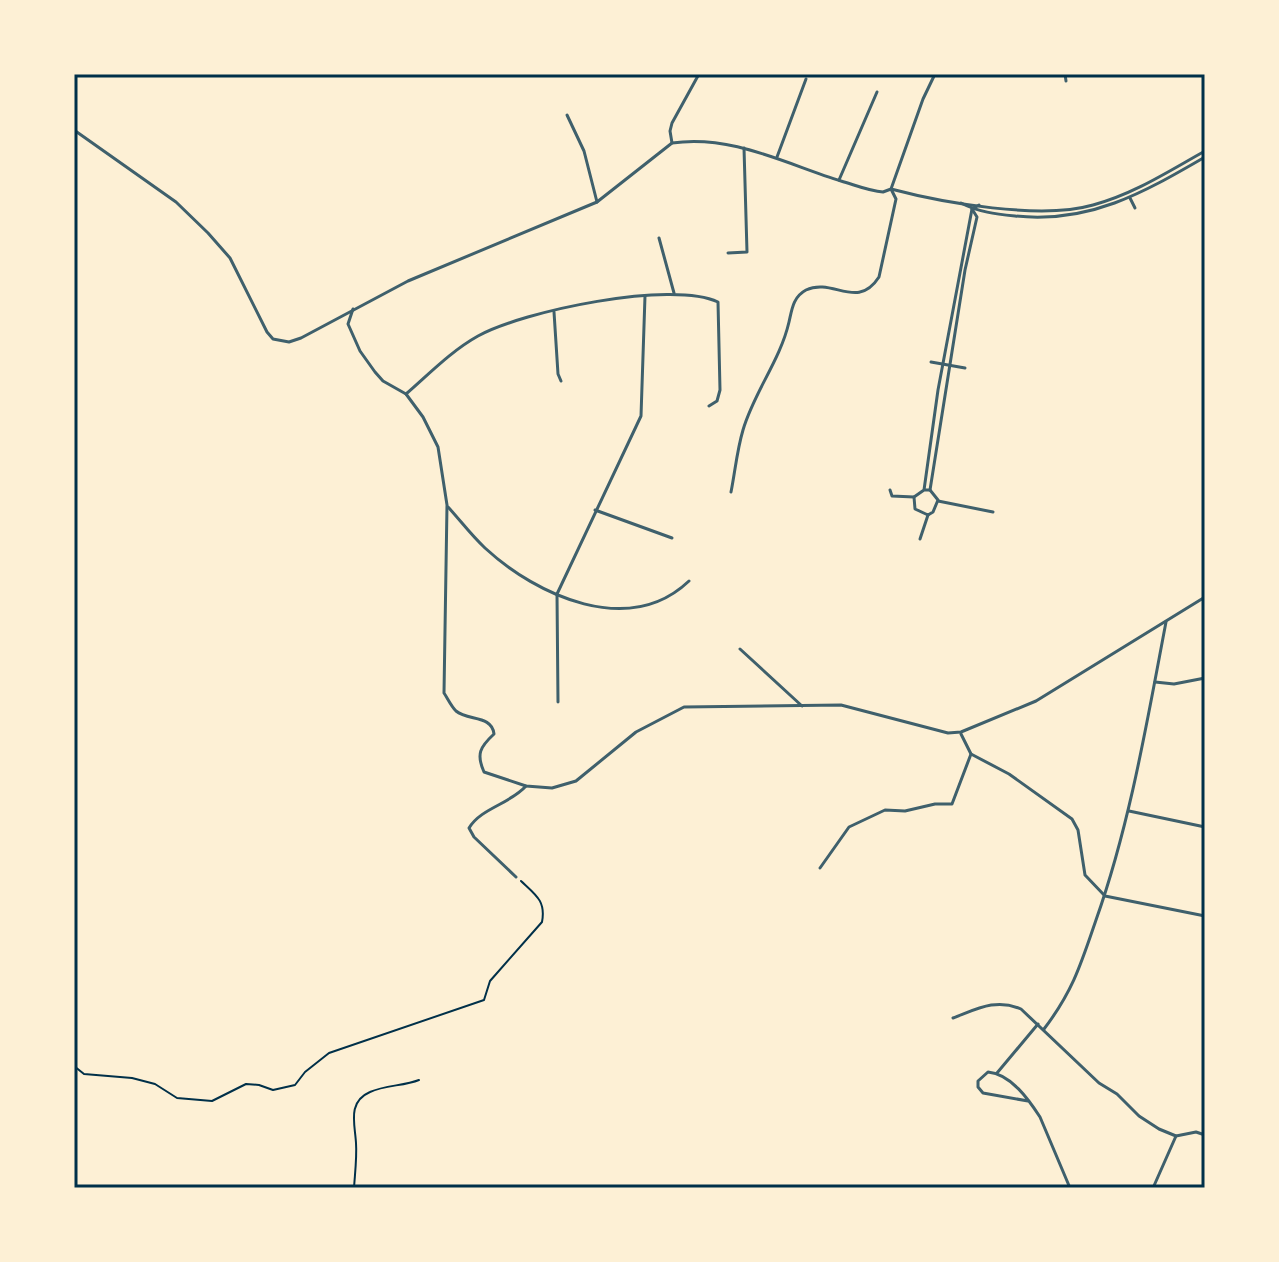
<svg xmlns="http://www.w3.org/2000/svg" width="1279" height="1262" font-family="'Work Sans',sans-serif">
	<style>
		.lines { fill: none; stroke-linecap: round; stroke-linejoin: round }
		.path { stroke: #003049; stroke-width: 2 }
		.minor { stroke: #3f606c; stroke-width: 3 }
		.neatline { fill: none; stroke: #003049; stroke-width: 3 }
	</style>
	<rect width="100%" height="100%" fill="#fdf0d5"/>
	<g class="lines">
		<g class="path">
			<path d="M 74,1066 L 84,1074 L 132,1078 L 155,1084 L 177,1098 L 212,1101 L 246,1084 L 259,1085 L 273,1090 L 295,1085 L 305,1072 L 329,1053 L 484,1000 L 490,981 L 542,922 C 546,901 536,895 521,881"/>
			<path d="M 354,1188 C 355,1173 357,1157 356,1143 C 355,1124 347,1102 370,1092 C 385,1085 404,1086 419,1080"/>
		</g>
		<g class="minor">
			<path d="M 1065,74 L 1066,81"/>
			<path d="M 567,115 L 584,151 L 597,202"/>
			<path d="M 74,130 L 176,202 L 208,233 L 230,258 L 267,332 L 273,339 L 289,342 L 301,338 L 408,281 L 597,202 L 672,143 C 731,134 786,164 841,181 C 855,185 869,191 883,192 L 891,189 L 923,99 L 935,74"/>
			<path d="M 672,143 L 670,131 L 672,123 L 699,74"/>
			<path d="M 777,157 L 806,79"/>
			<path d="M 839,180 L 877,92"/>
			<path d="M 891,189 C 944,203 1041,220 1093,205 C 1134,194 1169,171 1205,151"/>
			<path d="M 1130,198 L 1135,208"/>
			<path d="M 961,203 C 978,212 996,214 1015,216 C 1089,224 1143,193 1205,157"/>
			<path d="M 659,238 L 674,293"/>
			<path d="M 728,253 L 747,252 L 744,148"/>
			<path d="M 353,309 L 348,324 L 360,351 L 375,372 L 383,381 L 406,394 L 423,417 L 438,447 L 447,505 L 444,693 C 448,699 451,706 456,711 C 468,721 492,715 494,734 C 480,747 476,754 484,772 L 526,786 L 552,788 L 576,781 L 636,732 L 684,707 L 841,705 L 948,733 L 961,732 L 1036,701 L 1205,597"/>
			<path d="M 554,312 L 558,374 L 561,381"/>
			<path d="M 931,362 L 965,368"/>
			<path d="M 406,394 C 428,375 451,351 478,336 C 523,311 671,280 718,302 L 720,390 L 717,401 L 709,406"/>
			<path d="M 890,490 L 892,496 L 914,497"/>
			<path d="M 924,490 L 930,490 L 938,500 L 933,512 L 928,515 L 915,509 L 914,497 L 924,490 L 938,390 L 972,209 L 979,205"/>
			<path d="M 930,490 L 965,270 L 977,217 L 972,209"/>
			<path d="M 731,492 C 735,472 737,450 743,430 C 754,392 780,361 789,322 C 792,309 793,297 806,290 C 833,277 857,311 879,277 L 896,199 L 891,189"/>
			<path d="M 938,501 L 993,512"/>
			<path d="M 448,507 C 460,520 471,535 485,548 C 537,596 629,638 689,581"/>
			<path d="M 595,510 L 672,538"/>
			<path d="M 920,539 L 928,515"/>
			<path d="M 740,649 L 802,706"/>
			<path d="M 1155,682 L 1174,684 L 1205,678"/>
			<path d="M 558,702 L 557,594 L 641,416 L 645,296"/>
			<path d="M 961,734 L 971,754 L 1009,774 L 1072,819 L 1078,830 L 1085,875 L 1105,896 L 1205,916"/>
			<path d="M 1129,811 L 1205,827"/>
			<path d="M 820,868 L 849,827 L 885,810 L 905,811 L 935,804 L 952,804 L 971,754"/>
			<path d="M 516,877 L 474,837 L 469,828 C 481,808 510,804 526,786"/>
			<path d="M 953,1018 C 977,1009 996,998 1021,1009 L 1099,1083 L 1117,1094 L 1139,1116 L 1159,1129 L 1176,1136 L 1196,1132 L 1205,1135"/>
			<path d="M 1044,1029 C 1073,991 1081,964 1096,920 C 1130,824 1147,722 1166,622"/>
			<path d="M 997,1073 L 1038,1024"/>
			<path d="M 1028,1101 L 983,1093 L 978,1087 L 978,1081 L 988,1072 C 1011,1074 1029,1100 1040,1117 L 1070,1188"/>
			<path d="M 1153,1188 L 1176,1136"/>
		</g>
	</g>
	<rect width="1279" height="1262" fill="none" stroke="#fdf0d5" stroke-width="152"/>
	<rect x="76" y="76" width="1127" height="1110" class="neatline"/>
</svg>
